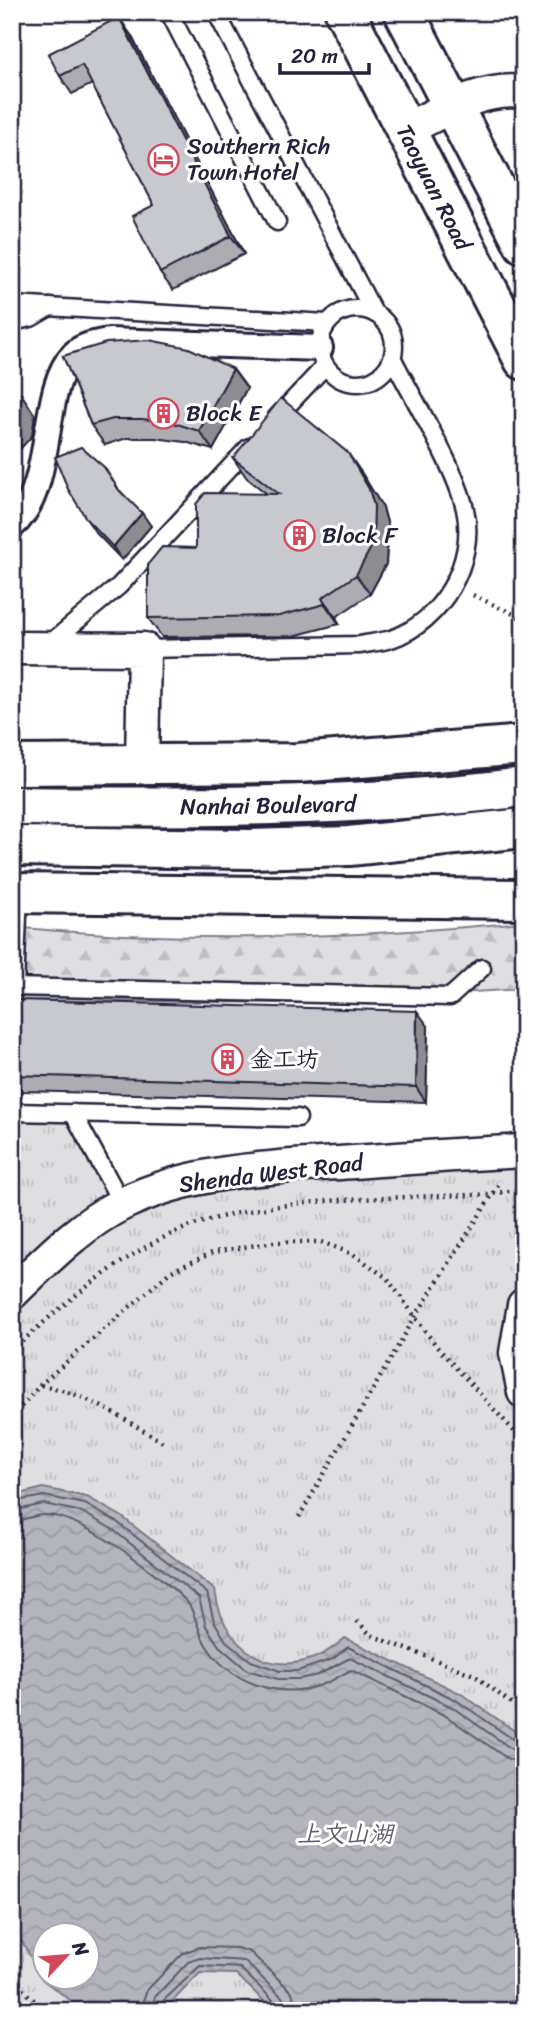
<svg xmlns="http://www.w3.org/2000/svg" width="536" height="2023" font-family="Sriracha,'LXGW WenKai TC',sans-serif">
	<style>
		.forest { fill: url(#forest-firs); stroke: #80808e; stroke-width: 2 }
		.park { fill: url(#park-tufts); stroke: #80808e; stroke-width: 2; fill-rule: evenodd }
		.water { fill: url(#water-waves); stroke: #7a7a88; stroke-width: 2; fill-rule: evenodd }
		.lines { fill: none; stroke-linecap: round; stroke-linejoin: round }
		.shore { stroke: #5c5c6f; stroke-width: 2 }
		.service-casing { stroke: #22223b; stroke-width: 21 }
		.pedestrian-casing { stroke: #22223b; stroke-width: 30 }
		.minor-casing { stroke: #22223b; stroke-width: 37 }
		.secondary-casing { stroke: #22223b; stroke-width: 44 }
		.primary-casing { stroke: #22223b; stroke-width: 44 }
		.path { stroke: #22223b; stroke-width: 4.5; stroke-dasharray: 2 5; stroke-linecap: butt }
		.service { stroke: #fff; stroke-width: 16 }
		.pedestrian { stroke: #fff; stroke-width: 24 }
		.minor { stroke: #fff; stroke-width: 32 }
		.secondary { stroke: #fff; stroke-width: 38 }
		.primary { stroke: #fff; stroke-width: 38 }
		.wall { fill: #acacb2; stroke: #22223b; stroke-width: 2 }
		.shaded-wall { fill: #8c8c91; stroke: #22223b; stroke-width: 2 }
		.building { fill: #c8c8cf; stroke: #22223b; stroke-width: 2 }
		.labels { text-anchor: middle; stroke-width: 6; stroke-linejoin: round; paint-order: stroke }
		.poi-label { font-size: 23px; fill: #22223b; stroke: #fff; text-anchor: start }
		.street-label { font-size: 23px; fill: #22223b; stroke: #fff }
		.water-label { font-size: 24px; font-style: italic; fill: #5c5c6f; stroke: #fff }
	</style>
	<defs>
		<pattern id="forest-firs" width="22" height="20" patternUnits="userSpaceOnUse" patternTransform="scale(1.75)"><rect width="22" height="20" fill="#dfdfe2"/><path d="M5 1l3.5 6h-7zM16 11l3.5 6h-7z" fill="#bfbfc3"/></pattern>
		<pattern id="park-tufts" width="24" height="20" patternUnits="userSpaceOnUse" patternTransform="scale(1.75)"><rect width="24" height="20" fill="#dfdfe2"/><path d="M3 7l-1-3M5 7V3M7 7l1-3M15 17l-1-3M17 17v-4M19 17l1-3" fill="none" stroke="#bfbfc3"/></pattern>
		<pattern id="water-waves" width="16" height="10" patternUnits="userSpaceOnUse" patternTransform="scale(1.75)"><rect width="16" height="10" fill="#b4b4bc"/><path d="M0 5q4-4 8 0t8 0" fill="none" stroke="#9a9aa2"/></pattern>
	</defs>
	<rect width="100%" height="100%" fill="#fff"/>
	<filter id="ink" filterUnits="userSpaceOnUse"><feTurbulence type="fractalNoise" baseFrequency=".0143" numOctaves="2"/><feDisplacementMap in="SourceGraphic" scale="14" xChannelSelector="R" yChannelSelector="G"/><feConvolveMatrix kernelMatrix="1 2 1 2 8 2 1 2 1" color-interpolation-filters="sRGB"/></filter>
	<g filter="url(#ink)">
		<path class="forest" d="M 524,922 L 524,989 L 294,1003 L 12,1000 L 12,927 C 183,944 354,938 524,922 Z"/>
		<path class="park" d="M 12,1112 L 73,1113 L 122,1204 L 165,1186 L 524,1151 L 524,2011 L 12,2011 ZM 46,1936 L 88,1936 L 88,1978 L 46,1978 Z"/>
		<path class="water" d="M 43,1488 L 87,1497 L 121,1516 L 215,1590 C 224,1662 292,1687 345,1638 L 460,1693 L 519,1734 L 524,1740 L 524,2011 L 274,2011 L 236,1974 L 200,1973 L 163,2011 L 85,2011 L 43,1980 L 12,1923 L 12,1496 ZM 46,1936 L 88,1936 L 88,1978 L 46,1978 Z"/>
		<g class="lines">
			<g class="shore">
				<path d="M 12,1502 L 44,1496 L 85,1504 L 117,1522 L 207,1593 L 214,1621 L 226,1641 L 251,1661 L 280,1671 L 298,1671 L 333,1659 L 348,1647 L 456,1700 L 517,1742 L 524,1744"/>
				<path d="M 12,1511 L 44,1504 L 82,1512 L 112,1529 L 199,1598 L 206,1626 L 219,1646 L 247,1670 L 278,1679 L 299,1679 L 318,1675 L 350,1658 L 452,1707 L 513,1750 L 524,1753"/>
				<path d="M 12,1521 C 23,1521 33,1515 44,1515 C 81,1514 161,1575 187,1602 C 194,1609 199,1634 206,1645 C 229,1682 277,1699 318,1686 C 330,1683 341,1675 351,1670 L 446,1716 L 508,1759 L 524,1763"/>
				<path d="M 139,2011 L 147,1990 L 183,1953 L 199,1947 L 237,1948 L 250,1952 L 292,1992 L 297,2011"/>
				<path d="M 150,2011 L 155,1997 L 188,1962 L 200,1958 L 244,1961 L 282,1997 L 287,2011"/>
				<path d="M 159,2011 L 161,2003 L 200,1966 L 240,1968 L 276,2003 L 278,2011"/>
			</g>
			<defs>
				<g id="service">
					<path d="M 169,12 L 277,222"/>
					<path d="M 216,12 L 374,313"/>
					<path d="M 12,305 L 327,323"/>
					<circle cx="357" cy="346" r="37"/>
					<path d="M 12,322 L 31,318 L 50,307"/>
					<path d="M 276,418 L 325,366"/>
					<path d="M 48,645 L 119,586 L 249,447"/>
					<path d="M 144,649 L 360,645 C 370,643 381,642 391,639 C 442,622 477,561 465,509 C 455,466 414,401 393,359"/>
					<path d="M 12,987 L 450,997 L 482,968"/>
					<path d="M 15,987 L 19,893"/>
					<path d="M 12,1095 L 14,1055"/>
					<path d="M 12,1112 L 298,1118"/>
					<path d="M 73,1113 L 122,1204"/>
				</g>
				<path id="pedestrian" d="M 12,526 C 56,489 39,388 74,354 C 83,345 97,343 109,341 L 320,348"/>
				<g id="minor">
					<path d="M 405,130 C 441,112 482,86 524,92"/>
					<path d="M 12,648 L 144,649 L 142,765"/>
					<path d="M 12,1293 C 46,1260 81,1224 124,1203 C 195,1169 276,1167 354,1162 C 410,1158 467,1154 524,1151"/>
					<path d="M 524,1305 L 516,1353 L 524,1392"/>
				</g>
				<g id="secondary">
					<path d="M 345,12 L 524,360"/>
					<path d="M 404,12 L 524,244"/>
					<path d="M 12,765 L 298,763 L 524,745"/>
					<path d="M 12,893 L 524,899"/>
				</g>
				<g id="primary">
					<path d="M 12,806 C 184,807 354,809 524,787"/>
					<path d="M 12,846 L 250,849 L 349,846 L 524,828"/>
				</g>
			</defs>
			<use href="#service" class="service-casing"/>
			<use href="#pedestrian" class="pedestrian-casing"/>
			<use href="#minor" class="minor-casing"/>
			<use href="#secondary" class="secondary-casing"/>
			<use href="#primary" class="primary-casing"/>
			<g class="path">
				<path d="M 473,595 L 524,619"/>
				<path d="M 12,1351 C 59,1307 130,1247 191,1226 C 278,1195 399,1199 493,1194 L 524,1188"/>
				<path d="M 41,1385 C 86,1393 123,1419 163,1442"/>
				<path d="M 12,1417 L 40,1385 L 170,1272 L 214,1252 L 274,1242 L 321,1242 L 353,1254 L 387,1278 L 437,1347 L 524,1442"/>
				<path d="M 299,1517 L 415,1317 L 501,1181"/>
				<path d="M 357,1621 L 371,1635 L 474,1675 L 524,1713"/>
				<path d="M 12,1980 L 46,2011"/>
			</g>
			<use href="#service" class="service"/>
			<use href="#pedestrian" class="pedestrian"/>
			<use href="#minor" class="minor"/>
			<use href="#secondary" class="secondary"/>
			<use href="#primary" class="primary"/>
		</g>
		<g class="wall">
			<path d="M 131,35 L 244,254 L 173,290 L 160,273 L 154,205 L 92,84 L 72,94 L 60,76 Z"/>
			<path d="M 12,193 L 20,209 L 12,213 Z"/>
			<path d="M 63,356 L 247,388 L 213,450 L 185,442 L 155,438 L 127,438 L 105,445 L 91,425 Z"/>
			<path d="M 233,458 L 361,472 L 383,508 L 388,526 L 386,564 L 370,594 L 336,617 L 339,624 L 293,636 L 162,637 L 148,618 L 196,548 L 267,494 L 247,478 Z"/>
			<path d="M 121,492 L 151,526 L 122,560 L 96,533 L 87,520 Z"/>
			<path d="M 428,1026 L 426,1102 L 23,1091 L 12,1076 Z"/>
		</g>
		<g class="shaded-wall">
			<path d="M 119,17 L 131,35 L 244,254 L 231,236 Z"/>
			<path d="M 12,193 L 20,209 L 12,197 Z"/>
			<path d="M 233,369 L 247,388 L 213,450 L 199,431 Z"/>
			<path d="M 22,395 L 35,415 L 32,436 L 12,458 L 12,423 Z"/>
			<path d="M 348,453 L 361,472 L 383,508 L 388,526 L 386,564 L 370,594 L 356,575 Z"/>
			<path d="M 142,513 L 151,526 L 122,560 L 113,547 Z"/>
			<path d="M 322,598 L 336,617 L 339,624 L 325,604 Z"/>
			<path d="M 417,1011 L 428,1026 L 426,1102 L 416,1087 Z"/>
		</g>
		<g class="building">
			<path d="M 119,17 L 231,236 L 160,273 L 132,216 L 154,205 L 82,65 L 60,76 L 48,54 Z"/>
			<path d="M 149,340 L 189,348 L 233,369 L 199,431 L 171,422 L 142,419 L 113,419 L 91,425 L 63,356 L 106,343 Z"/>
			<path d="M 12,387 L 22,395 L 18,416 L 12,423 Z"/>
			<path d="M 281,398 L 348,453 L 369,489 L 374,506 L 373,544 L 356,575 L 322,598 L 325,604 L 279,616 L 148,618 L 148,564 L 162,547 L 196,548 L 196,504 L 205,493 L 279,494 L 233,458 Z"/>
			<path d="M 81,447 L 104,467 L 119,490 L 142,513 L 113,547 L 87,520 L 68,489 L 55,457 Z"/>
			<path d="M 17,1000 L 417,1011 L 416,1087 L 12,1075 L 14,1018 L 12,1015 L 12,1009 L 17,1009 Z"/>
		</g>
	</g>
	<defs>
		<symbol id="hotel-ring" viewBox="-11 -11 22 22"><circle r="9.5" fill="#fff" stroke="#d1495b" stroke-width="1.5"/><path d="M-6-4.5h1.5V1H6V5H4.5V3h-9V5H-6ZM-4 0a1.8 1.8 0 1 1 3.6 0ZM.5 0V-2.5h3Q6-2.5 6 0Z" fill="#d1495b"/></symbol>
		<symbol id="building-ring" viewBox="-11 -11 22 22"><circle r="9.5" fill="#fff" stroke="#d1495b" stroke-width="1.5"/><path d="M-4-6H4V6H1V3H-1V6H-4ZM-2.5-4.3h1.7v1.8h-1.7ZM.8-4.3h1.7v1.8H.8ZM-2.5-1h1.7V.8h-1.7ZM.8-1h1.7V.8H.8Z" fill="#d1495b"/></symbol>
	</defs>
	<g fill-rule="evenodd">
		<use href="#hotel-ring" x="146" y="142" width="35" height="35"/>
		<use href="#building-ring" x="146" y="396" width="35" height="35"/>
		<use href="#building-ring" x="282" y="518" width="35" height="35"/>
		<use href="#building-ring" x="210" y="1042" width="35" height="35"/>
	</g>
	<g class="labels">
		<g class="poi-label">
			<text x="187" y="154">Southern Rich<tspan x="187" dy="26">Town Hotel</tspan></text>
			<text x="186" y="421">Block E</text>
			<text x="322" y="543">Block F</text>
			<text x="250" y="1067">金工坊</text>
		</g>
		<g class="street-label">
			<text transform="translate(434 187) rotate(63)" y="8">Taoyuan Road</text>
			<text transform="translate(268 805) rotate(-1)" y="8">Nanhai Boulevard</text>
			<text transform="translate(271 1173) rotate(-7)" y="8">Shenda West Road</text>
		</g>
		<g class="water-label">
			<text x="345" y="1842">上文山湖</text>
		</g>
	</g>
	<rect width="536" height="2023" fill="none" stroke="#fff" stroke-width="42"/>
	<rect x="21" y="21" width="494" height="1981" fill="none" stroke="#22223b" stroke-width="2.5" filter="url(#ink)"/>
	<g transform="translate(66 1956) rotate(64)"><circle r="33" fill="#ffffff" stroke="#a7a7b1" stroke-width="2"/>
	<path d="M0-5L12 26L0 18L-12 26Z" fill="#d1495b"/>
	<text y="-10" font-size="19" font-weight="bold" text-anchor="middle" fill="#22223b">N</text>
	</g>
	<path d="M280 63v10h89v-10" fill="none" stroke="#22223b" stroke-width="3.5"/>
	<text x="291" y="63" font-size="21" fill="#22223b" stroke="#ffffff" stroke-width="5" paint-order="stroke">20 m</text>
</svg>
